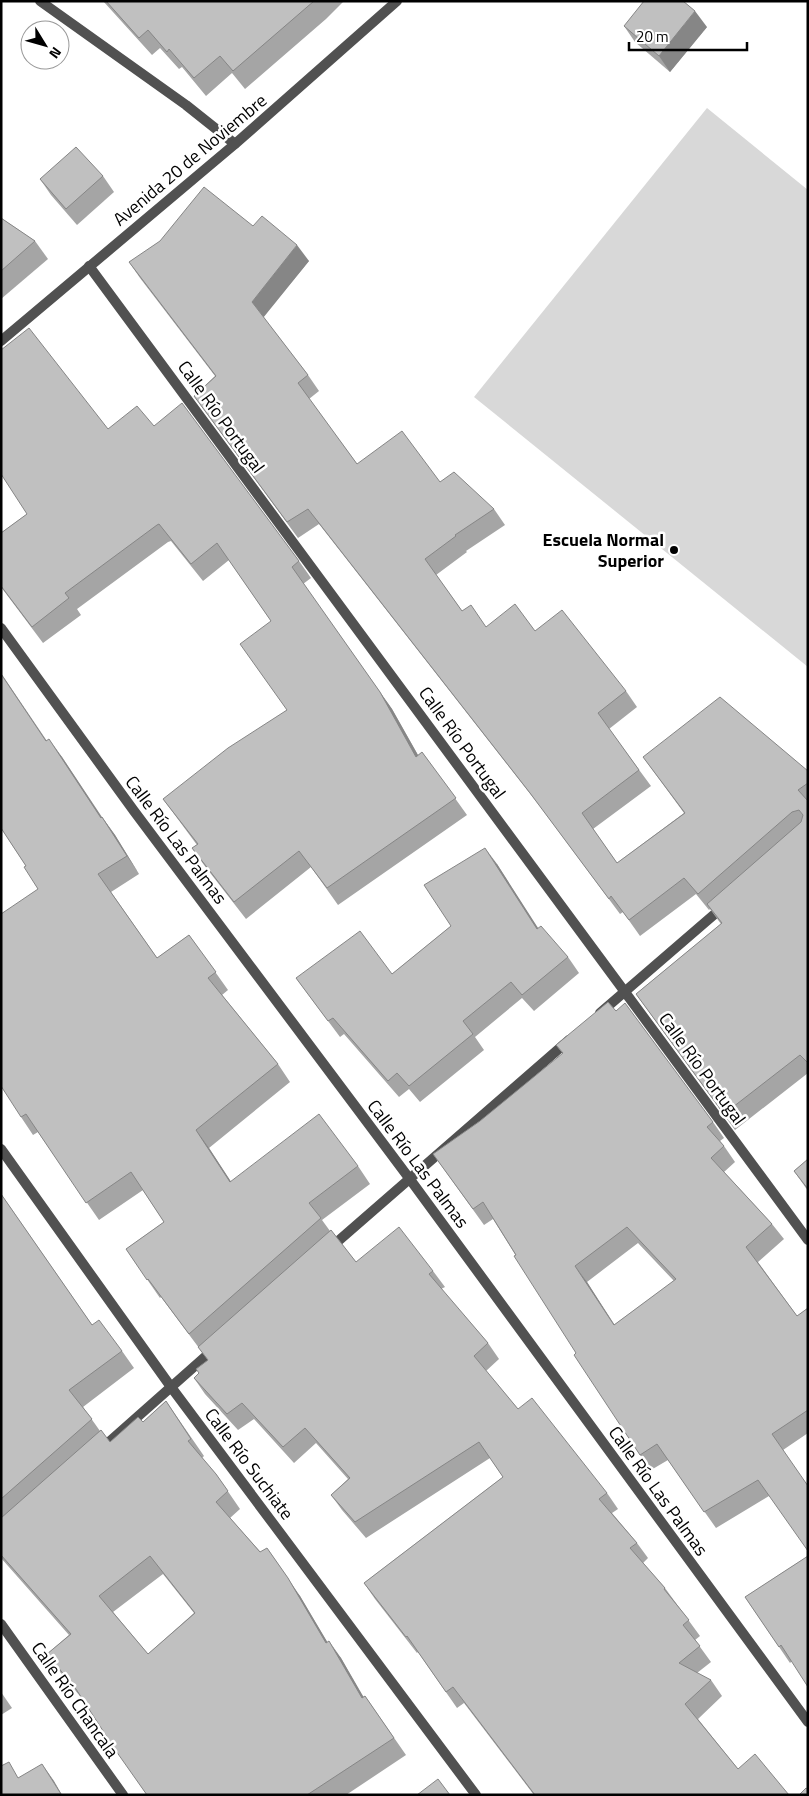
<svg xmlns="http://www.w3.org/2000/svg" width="809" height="1796" font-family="'Titillium Web',sans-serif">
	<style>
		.green { fill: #d8d8d8 }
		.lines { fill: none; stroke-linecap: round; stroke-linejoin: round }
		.minor { stroke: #515151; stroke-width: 10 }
		.tertiary { stroke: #515151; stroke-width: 10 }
		.wall { fill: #a5a5a5; fill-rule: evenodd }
		.shaded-wall { fill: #868686 }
		.building { fill: #c0c0c0; stroke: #868686; fill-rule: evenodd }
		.poi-dot { fill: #000; stroke: #fff; stroke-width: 2 }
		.labels { text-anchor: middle; stroke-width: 5; stroke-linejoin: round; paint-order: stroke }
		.street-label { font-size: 18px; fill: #000; stroke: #fff }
		.poi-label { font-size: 18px; font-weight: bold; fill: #000; stroke: #fff; text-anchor: end }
	</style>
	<rect width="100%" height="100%" fill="#fff"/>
	<path class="green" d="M 707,108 L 808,190 L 808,667 L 474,397 Z"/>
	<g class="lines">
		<g class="minor">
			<path d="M 40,1 L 186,105 L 235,144"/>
			<path d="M 89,266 L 808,1240"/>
			<path d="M 1,628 L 134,811 L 409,1178 L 808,1722"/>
			<path d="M 600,1013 L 724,906"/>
			<path d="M 1,1149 L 171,1387 L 476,1795"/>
			<path d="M 329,1249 L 569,1040"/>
			<path d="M 100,1450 L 214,1349"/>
			<path d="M 1,1624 L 123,1795"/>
		</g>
		<path class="tertiary" d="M 1,341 L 235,144 L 397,1"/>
	</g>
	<g class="wall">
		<path d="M 103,1 L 344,1 L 326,19 L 245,89 L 232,73 L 206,96 L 182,67 L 179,69 L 160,48 L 152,55 Z"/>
		<path d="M 624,26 L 707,27 L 670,72 L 635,42 Z"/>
		<path d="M 103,176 L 114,192 L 77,225 L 51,195 L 40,179 Z"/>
		<path d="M 1,218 L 35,241 L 48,259 L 1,299 Z"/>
		<path d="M 253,226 L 309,261 L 263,317 L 308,375 L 319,391 L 309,399 L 357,464 L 440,482 L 494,509 L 505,525 L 466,551 L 467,552 L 436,575 L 462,611 L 486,627 L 535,631 L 626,691 L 637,707 L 609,729 L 651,786 L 593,829 L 617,863 L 684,813 L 643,757 L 808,771 L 808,1073 L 735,1130 L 636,994 L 721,924 L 710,909 L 709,910 L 696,894 L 640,936 L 623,912 L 620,914 L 542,809 L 319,524 L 298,538 L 194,396 L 215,376 L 140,278 L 129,262 Z"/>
		<path d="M 154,426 L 299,561 L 311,578 L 303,584 L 392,709 L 418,755 L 422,752 L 467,815 L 338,905 L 311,867 L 246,919 L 204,865 L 192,848 L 197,845 L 163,799 L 287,710 L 271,621 L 229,560 L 203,581 L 171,541 L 168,542 L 77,609 L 81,615 L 43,643 L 1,587 L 1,533 L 27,514 L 108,429 Z"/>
		<path d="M 1,673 L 47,741 L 62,757 L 102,817 L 115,835 L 139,874 L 111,892 L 157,958 L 189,935 L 228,990 L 222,995 L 278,1064 L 290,1082 L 209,1148 L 231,1182 L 358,1166 L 370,1184 L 322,1220 L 330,1231 L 356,1262 L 433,1271 L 445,1287 L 441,1289 L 488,1343 L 499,1359 L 486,1371 L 518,1409 L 607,1493 L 618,1509 L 612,1513 L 637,1543 L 648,1558 L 643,1563 L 665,1588 L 700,1636 L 695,1640 L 711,1662 L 697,1673 L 711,1680 L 722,1696 L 698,1719 L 738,1769 L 789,1795 L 534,1795 L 464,1703 L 457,1708 L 418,1652 L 417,1653 L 375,1599 L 364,1583 L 503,1477 L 490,1458 L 366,1538 L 342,1510 L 331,1495 L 348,1479 L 316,1443 L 294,1463 L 254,1419 L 238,1430 L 205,1394 L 194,1378 L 199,1373 L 208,1360 L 161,1297 L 160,1298 L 126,1249 L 164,1222 L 143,1190 L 99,1220 L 38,1132 L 33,1135 L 21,1117 L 38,889 L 26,866 L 1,828 Z"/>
		<path d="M 497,864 L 538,929 L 568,957 L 579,973 L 534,1011 L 522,998 L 475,1037 L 484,1050 L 420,1102 L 409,1089 L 399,1097 L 344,1034 L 340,1037 L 296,978 L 392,974 L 451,926 Z"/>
		<path d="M 556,1045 L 713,1122 L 724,1138 L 720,1141 L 724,1146 L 735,1162 L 724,1172 L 772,1224 L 784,1239 L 758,1262 L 797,1316 L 808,1308 L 808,1433 L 783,1450 L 769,1496 L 716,1528 L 668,1460 L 651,1470 L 640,1455 L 493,1219 L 484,1225 L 433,1154 L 480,1121 L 563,1054 ZM 638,1243 L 674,1281 L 614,1325 L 587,1282 Z"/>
		<path d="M 808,1159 L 808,1191 L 794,1171 Z"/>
		<path d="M 1,1194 L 92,1325 L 122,1351 L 134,1368 L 83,1407 L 100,1431 L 110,1442 L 143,1422 L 166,1401 L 204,1456 L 202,1458 L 216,1474 L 240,1509 L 230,1518 L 300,1596 L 327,1642 L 341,1658 L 363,1697 L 365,1696 L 406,1755 L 346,1795 L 147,1795 L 84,1701 L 60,1672 L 47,1654 L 69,1635 L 1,1558 ZM 163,1574 L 194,1613 L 148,1654 L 113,1612 Z"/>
		<path d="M 808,1556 L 792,1661 L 790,1663 L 745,1597 Z"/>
		<path d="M 1,1692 L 12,1708 L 1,1715 Z"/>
	</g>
	<g class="shaded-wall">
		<path d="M 695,11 L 707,27 L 670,72 L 659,56 Z"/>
		<path d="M 297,245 L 309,261 L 263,318 L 252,302 Z"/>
		<path d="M 380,692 L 392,709 L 428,773 L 416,757 Z"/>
		<path d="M 49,739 L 62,757 L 114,836 L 101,818 Z"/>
		<path d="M 102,817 L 115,835 L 139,874 L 127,856 Z"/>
		<path d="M 485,848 L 497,864 L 549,945 L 537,929 Z"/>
		<path d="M 196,1130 L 209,1148 L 243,1200 L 230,1182 Z"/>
		<path d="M 575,1266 L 587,1282 L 625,1341 L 614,1325 Z"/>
		<path d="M 267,1548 L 300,1596 L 338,1660 L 326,1643 Z"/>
		<path d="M 329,1641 L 341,1658 L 374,1715 L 362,1698 Z"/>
		<path d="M 42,1764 L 54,1781 L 62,1795 L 61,1794 Z"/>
	</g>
	<g class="building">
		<path d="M 106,1 L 314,1 L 233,71 L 220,56 L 194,78 L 169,49 L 167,52 L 148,30 L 139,38 Z"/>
		<path d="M 644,1 L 683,1 L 695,11 L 659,56 L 624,26 Z"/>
		<path d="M 76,147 L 103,176 L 66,209 L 40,179 Z"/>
		<path d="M 204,187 L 253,226 L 262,216 L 297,245 L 252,302 L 308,375 L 298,383 L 357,464 L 402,431 L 440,482 L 454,472 L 494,509 L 455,535 L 456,536 L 425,559 L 462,611 L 471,605 L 486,627 L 515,604 L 535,631 L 562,610 L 626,691 L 598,713 L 639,770 L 582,813 L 617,863 L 685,813 L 643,757 L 720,697 L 808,771 L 808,783 L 798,790 L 808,801 L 808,1063 L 800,1055 L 724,1114 L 636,994 L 722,923 L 707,904 L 801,822 L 803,815 L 799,810 L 792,812 L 698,894 L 684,878 L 629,920 L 611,896 L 609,899 L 530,793 L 308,509 L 287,522 L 194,396 L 216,376 L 129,262 L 160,241 Z"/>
		<path d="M 1,218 L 35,241 L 1,271 Z"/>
		<path d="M 29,328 L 108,429 L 137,406 L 154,426 L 182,403 L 299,561 L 292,567 L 380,692 L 416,757 L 422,752 L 456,798 L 327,888 L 299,851 L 234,902 L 192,848 L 198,844 L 163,799 L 228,748 L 287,710 L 240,644 L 271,621 L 217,543 L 191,564 L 159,524 L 157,525 L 65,593 L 69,598 L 32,627 L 1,586 L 1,533 L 27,514 L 1,474 L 1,350 Z"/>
		<path d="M 1,674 L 46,741 L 49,739 L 101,818 L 102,817 L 127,856 L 98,874 L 157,958 L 189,935 L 216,972 L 208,978 L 278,1064 L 196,1130 L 230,1182 L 319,1114 L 358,1166 L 309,1203 L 321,1218 L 189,1334 L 148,1279 L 147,1280 L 126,1249 L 164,1222 L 131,1172 L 86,1203 L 26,1114 L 21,1117 L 1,1086 L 1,914 L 38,889 L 24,867 L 26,866 L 1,828 Z"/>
		<path d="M 485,848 L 537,929 L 541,926 L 568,957 L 522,995 L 511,982 L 463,1021 L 473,1034 L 409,1086 L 397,1073 L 388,1081 L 333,1018 L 328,1021 L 296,978 L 360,931 L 392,974 L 451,926 L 424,885 Z"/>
		<path d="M 608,1002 L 616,1011 L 625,1003 L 713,1122 L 707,1127 L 724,1146 L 711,1158 L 772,1224 L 746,1247 L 797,1316 L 808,1308 L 808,1410 L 772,1434 L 808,1486 L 808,1551 L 758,1480 L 704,1512 L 657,1444 L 640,1455 L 574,1355 L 576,1353 L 514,1256 L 516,1255 L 483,1202 L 473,1209 L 433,1154 L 480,1121 L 563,1053 L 556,1045 ZM 627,1227 L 676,1279 L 614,1325 L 575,1266 Z"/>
		<path d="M 808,1159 L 808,1189 L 794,1171 Z"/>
		<path d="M 1,1194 L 92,1325 L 99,1320 L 122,1351 L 69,1390 L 92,1419 L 1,1499 Z"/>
		<path d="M 399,1227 L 433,1271 L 429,1274 L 488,1343 L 474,1356 L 518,1409 L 532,1398 L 607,1493 L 599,1499 L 637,1543 L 630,1548 L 665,1588 L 664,1589 L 689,1620 L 683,1625 L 700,1646 L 679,1663 L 711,1680 L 685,1704 L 738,1769 L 755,1754 L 789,1795 L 535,1795 L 453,1687 L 446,1692 L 407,1636 L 406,1637 L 364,1583 L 503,1477 L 479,1442 L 355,1522 L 331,1495 L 350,1478 L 305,1428 L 283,1447 L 242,1403 L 227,1414 L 194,1378 L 199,1373 L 196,1369 L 208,1360 L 198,1347 L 331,1230 L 356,1262 Z"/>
		<path d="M 166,1401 L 191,1439 L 188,1441 L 216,1474 L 228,1491 L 216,1502 L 260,1552 L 267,1548 L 288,1578 L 326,1643 L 329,1641 L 362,1698 L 365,1696 L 394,1738 L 307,1795 L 147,1795 L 116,1751 L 76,1689 L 47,1654 L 71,1634 L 1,1555 L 1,1518 L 101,1430 L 110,1442 L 138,1417 L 143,1422 ZM 150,1556 L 195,1613 L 148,1654 L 99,1596 Z"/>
		<path d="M 808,1556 L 808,1687 L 781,1645 L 779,1647 L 745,1597 Z"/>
		<path d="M 9,1762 L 18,1778 L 42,1764 L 61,1794 L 1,1795 L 1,1766 Z"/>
		<path d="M 438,1779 L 450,1795 L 417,1795 Z"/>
		<path d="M 806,1788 L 808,1789 L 808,1795 L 799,1795 Z"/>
	</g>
	<circle class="poi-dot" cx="674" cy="550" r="5"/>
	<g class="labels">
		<g class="street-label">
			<text transform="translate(190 160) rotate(-40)" y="6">Avenida 20 de Noviembre</text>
			<text transform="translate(221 417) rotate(54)" y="6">Calle Río Portugal</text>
			<text transform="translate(462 743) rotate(54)" y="6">Calle Río Portugal</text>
			<text transform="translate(176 840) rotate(53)" y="6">Calle Río Las Palmas</text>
			<text transform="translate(702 1069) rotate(54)" y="6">Calle Río Portugal</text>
			<text transform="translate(418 1164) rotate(53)" y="6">Calle Río Las Palmas</text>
			<text transform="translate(249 1464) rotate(53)" y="6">Calle Río Suchiate</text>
			<text transform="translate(658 1491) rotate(54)" y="6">Calle Río Las Palmas</text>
			<text transform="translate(75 1700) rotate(55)" y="6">Calle Río Chancala</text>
		</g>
		<g class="poi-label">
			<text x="664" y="546">Escuela Normal<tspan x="664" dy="21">Superior</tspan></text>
		</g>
	</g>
	<rect width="809" height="1796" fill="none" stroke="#000000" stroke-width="5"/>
	<g transform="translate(45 45) rotate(127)"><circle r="24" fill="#ffffff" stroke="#999999"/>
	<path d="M0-4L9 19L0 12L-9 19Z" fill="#000000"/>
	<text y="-8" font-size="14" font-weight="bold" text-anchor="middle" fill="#000000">N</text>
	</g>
	<path d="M629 42v8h118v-8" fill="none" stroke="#000000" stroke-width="2.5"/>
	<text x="636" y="42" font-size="15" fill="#000000" stroke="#ffffff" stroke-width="4" paint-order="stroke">20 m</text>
</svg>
